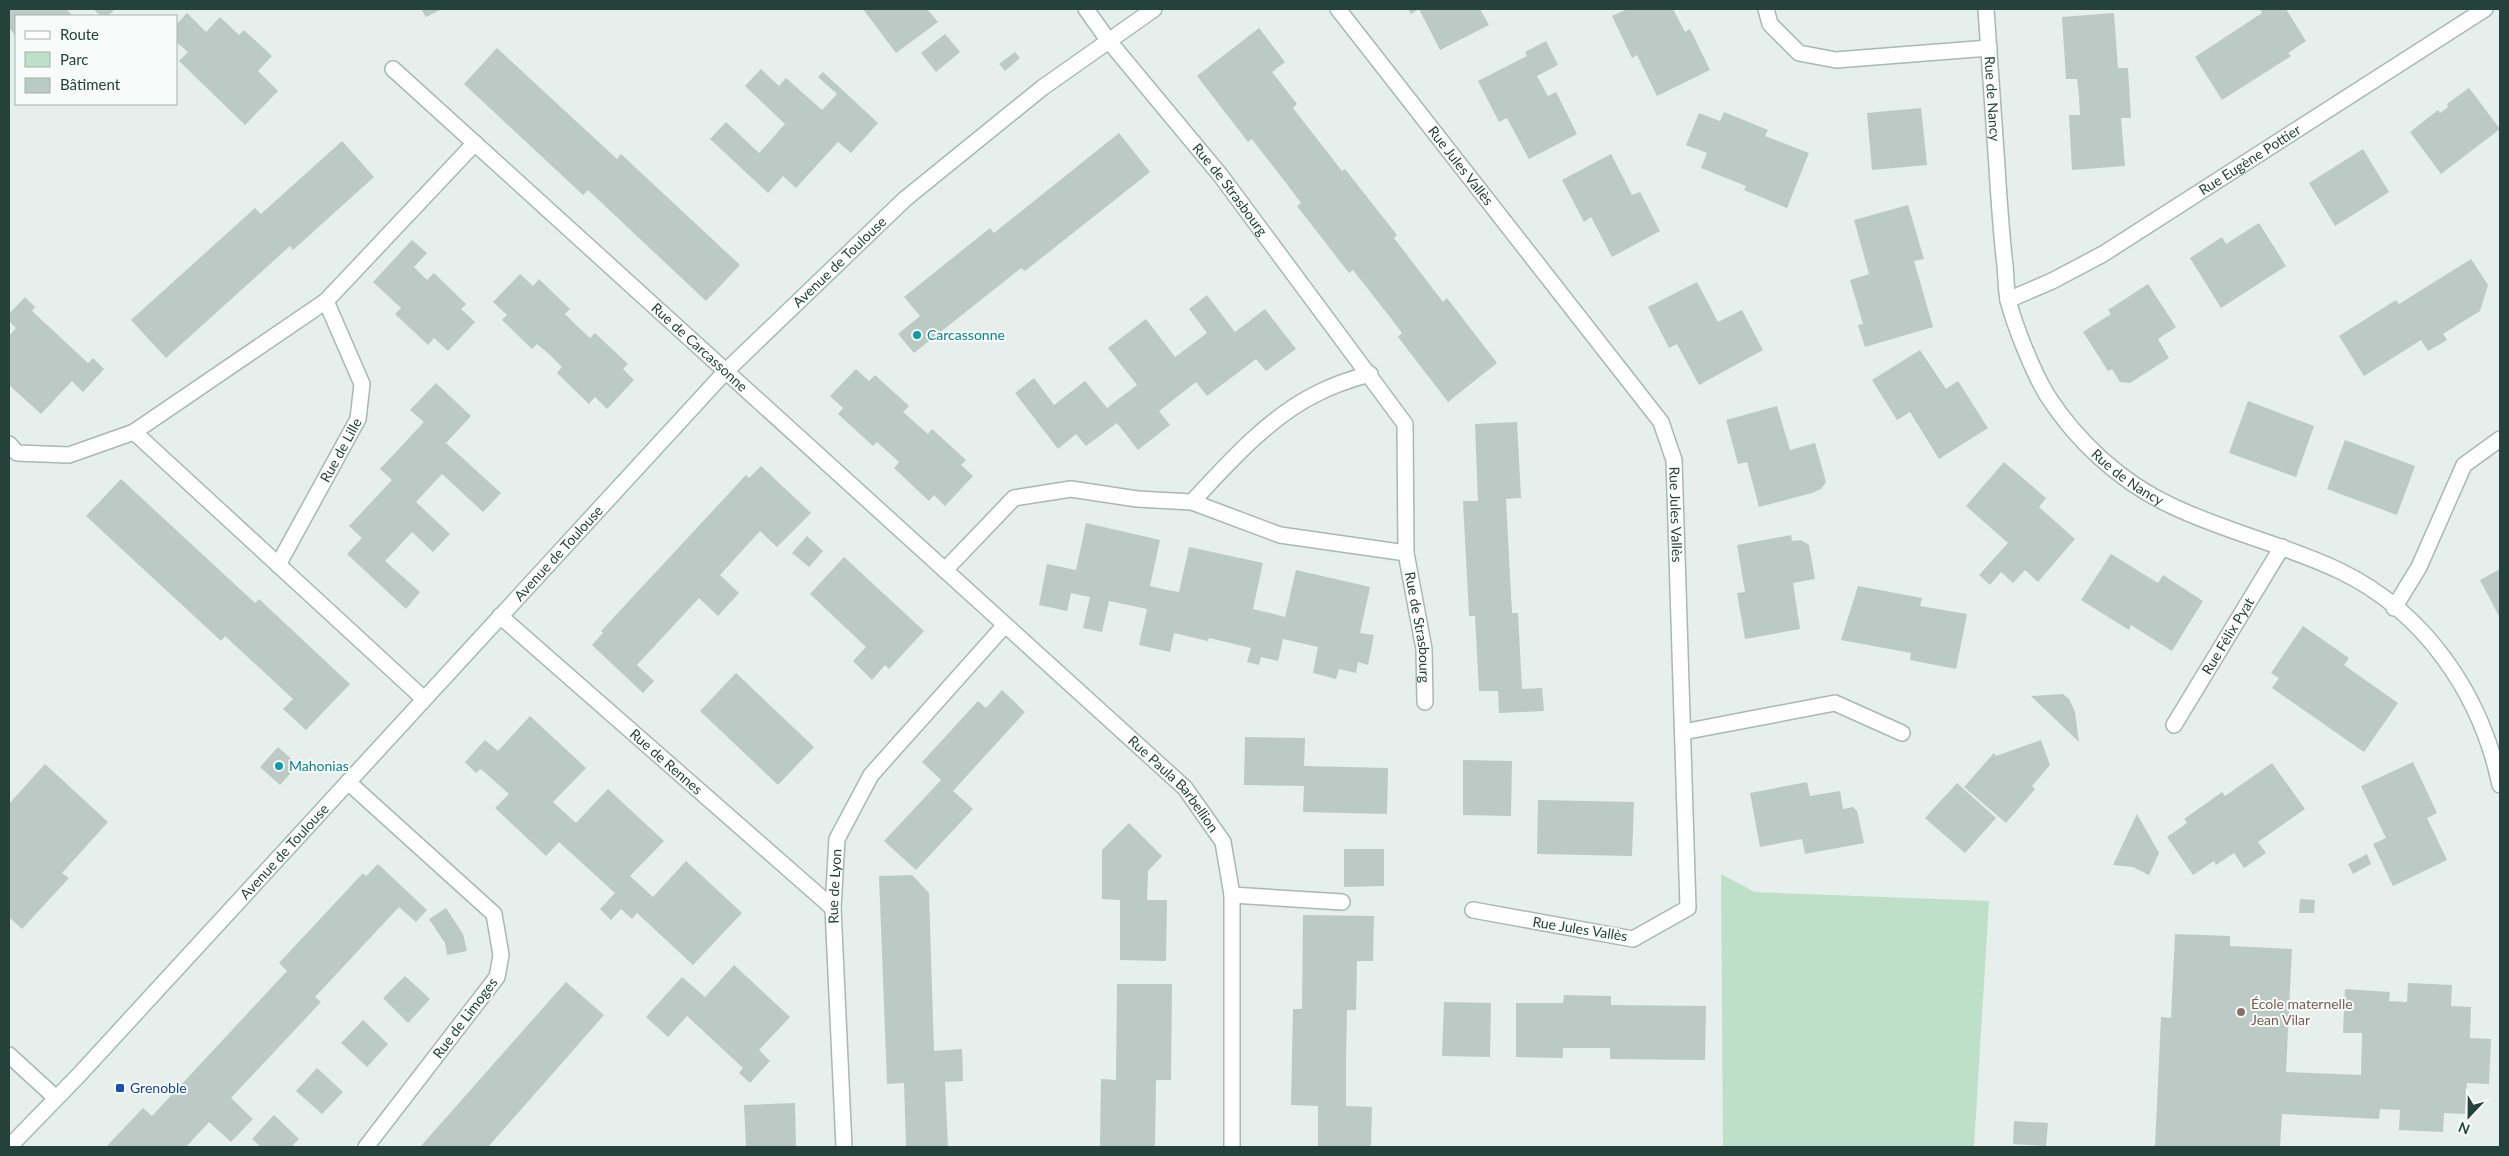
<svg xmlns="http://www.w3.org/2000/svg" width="2509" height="1156" font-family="Lato,sans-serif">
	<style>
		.green { fill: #bfe0c8 }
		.building { fill: #bbcac4 }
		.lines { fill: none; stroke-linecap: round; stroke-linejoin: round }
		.lane-casing { stroke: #a8b8b2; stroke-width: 18 }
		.street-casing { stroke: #a8b8b2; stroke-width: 18 }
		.secondary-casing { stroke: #a4bbb3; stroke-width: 18 }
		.lane { stroke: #fff; stroke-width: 15 }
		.street { stroke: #fff; stroke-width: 15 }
		.secondary { stroke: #fff; stroke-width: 15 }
		.culture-dot { fill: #0f9aa8; stroke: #f7fbf9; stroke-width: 2 }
		.education-dot { fill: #8d6e63; stroke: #f7fbf9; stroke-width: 2 }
		.transit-dot { fill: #1a4fb4; stroke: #f7fbf9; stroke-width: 2 }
		.labels { text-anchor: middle; stroke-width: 4; stroke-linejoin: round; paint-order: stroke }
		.street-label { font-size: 14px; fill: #24423a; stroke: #f7fbf9 }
		.culture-label { font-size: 14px; fill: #0d838f; stroke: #f7fbf9; text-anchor: start }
		.education-label { font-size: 14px; fill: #785e54; stroke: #f7fbf9; text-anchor: start }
		.transit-label { font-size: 14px; fill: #164399; stroke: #f7fbf9; text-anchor: start }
	</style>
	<rect width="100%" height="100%" fill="#e6efeb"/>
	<path class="green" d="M 1721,874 L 1755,892 L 1989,901 L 1974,1147 L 1723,1147 Z"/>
	<g class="building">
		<path d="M 9,9 L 66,9 L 73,16 L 16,16 L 16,36 L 9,28 Z"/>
		<path d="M 93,9 L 115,9 L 108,16 L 101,16 Z"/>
		<path d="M 421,9 L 442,9 L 426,17 Z"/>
		<path d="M 863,9 L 927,9 L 938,22 L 896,53 Z"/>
		<path d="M 1408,9 L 1480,9 L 1489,25 L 1440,50 L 1419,9 L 1411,14 Z"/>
		<path d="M 1627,9 L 1673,9 L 1685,32 L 1690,29 L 1710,70 L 1657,96 L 1637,55 L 1632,58 L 1612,16 Z"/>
		<path d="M 2260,9 L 2286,9 L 2306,41 L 2288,53 L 2291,56 L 2222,100 L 2195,57 L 2262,13 Z"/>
		<path d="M 187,13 L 206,32 L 220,17 L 239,35 L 244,30 L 272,56 L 258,71 L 278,91 L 245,125 L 179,61 L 188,52 L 176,42 L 176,25 Z"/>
		<path d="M 2114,13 L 2118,68 L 2128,68 L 2131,118 L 2121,118 L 2125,166 L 2072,170 L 2069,115 L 2080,115 L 2079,96 L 2077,79 L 2066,79 L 2062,17 Z"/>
		<path d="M 1259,28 L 1285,62 L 1272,72 L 1297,104 L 1293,108 L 1342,171 L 1345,169 L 1397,235 L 1394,238 L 1443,302 L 1447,298 L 1497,363 L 1448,402 L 1398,337 L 1402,333 L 1393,321 L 1353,270 L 1349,273 L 1297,206 L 1301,203 L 1286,183 L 1252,139 L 1248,142 L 1197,76 Z"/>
		<path d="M 945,34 L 960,52 L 936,72 L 921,53 Z"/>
		<path d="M 1546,41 L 1558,65 L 1537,76 L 1548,96 L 1556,92 L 1577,134 L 1529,159 L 1507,118 L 1499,122 L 1478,81 L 1527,56 L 1525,52 Z"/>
		<path d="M 497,48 L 617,159 L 621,154 L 740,265 L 706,301 L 588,190 L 583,195 L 464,84 Z"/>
		<path d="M 1015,52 L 1020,58 L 1005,71 L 999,64 Z"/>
		<path d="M 761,69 L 779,86 L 786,78 L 822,110 L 837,94 L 818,77 L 823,72 L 878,123 L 851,153 L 838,142 L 796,188 L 783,176 L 768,193 L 710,139 L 726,122 L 759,153 L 785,124 L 745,86 Z"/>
		<path d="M 2469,88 L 2500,129 L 2441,174 L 2410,132 L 2438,110 L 2440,113 L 2443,111 L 2448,107 L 2447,104 Z"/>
		<path d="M 1921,108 L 1927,165 L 1872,170 L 1867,113 Z"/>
		<path d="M 1724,112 L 1768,130 L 1765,136 L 1809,153 L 1787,208 L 1744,190 L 1746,186 L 1701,168 L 1707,153 L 1686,145 L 1699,113 L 1720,121 Z"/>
		<path d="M 1119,133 L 1150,172 L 1025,271 L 1021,268 L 914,353 L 898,334 L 920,316 L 904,297 L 990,228 L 994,233 Z"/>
		<path d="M 342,141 L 374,177 L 293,250 L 290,246 L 166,358 L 131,320 L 255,208 L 261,214 Z"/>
		<path d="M 2363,149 L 2389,192 L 2335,226 L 2309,183 Z"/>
		<path d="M 1611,154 L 1632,195 L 1640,192 L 1660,231 L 1612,257 L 1591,217 L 1584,222 L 1562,180 Z"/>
		<path d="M 1908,205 L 1924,259 L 1914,261 L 1933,327 L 1865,347 L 1858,325 L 1863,324 L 1850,280 L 1869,274 L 1854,220 Z"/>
		<path d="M 2259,223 L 2286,266 L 2221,308 L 2190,258 L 2222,237 L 2226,244 Z"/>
		<path d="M 412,240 L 427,253 L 414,267 L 427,280 L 434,273 L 466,304 L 461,309 L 475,322 L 448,351 L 434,338 L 428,345 L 395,314 L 401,308 L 373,282 Z"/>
		<path d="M 2471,259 L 2488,285 L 2480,311 L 2443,334 L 2447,340 L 2428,351 L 2421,340 L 2364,376 L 2339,336 L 2396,300 L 2399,304 Z"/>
		<path d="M 520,274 L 533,286 L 539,279 L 570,309 L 565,314 L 577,326 L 590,338 L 595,333 L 628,364 L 623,369 L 634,380 L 607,409 L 595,397 L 589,404 L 557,373 L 562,367 L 550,355 L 537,344 L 532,349 L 502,320 L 507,315 L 493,302 Z"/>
		<path d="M 1697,282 L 1718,322 L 1742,310 L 1763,350 L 1699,385 L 1677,344 L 1669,348 L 1648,307 Z"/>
		<path d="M 2148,284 L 2176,327 L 2158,339 L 2169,358 L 2130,383 L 2120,382 L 2112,369 L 2108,371 L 2083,332 L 2111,314 L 2108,310 Z"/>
		<path d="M 1207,295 L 1235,332 L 1265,309 L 1296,349 L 1266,371 L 1256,359 L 1207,396 L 1196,382 L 1159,411 L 1170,425 L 1138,450 L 1117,423 L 1086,446 L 1076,434 L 1058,449 L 1015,393 L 1034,378 L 1054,405 L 1085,381 L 1107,408 L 1137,385 L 1108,348 L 1146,319 L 1175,357 L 1207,333 L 1189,309 Z"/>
		<path d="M 25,297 L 35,307 L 32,311 L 88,363 L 93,358 L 104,369 L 83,392 L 72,381 L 41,414 L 9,385 L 9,336 L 16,328 L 9,321 L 9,314 Z"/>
		<path d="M 1920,350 L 1946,389 L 1958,381 L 1988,428 L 1939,459 L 1910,412 L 1897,420 L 1872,380 Z"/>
		<path d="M 856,369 L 869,381 L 875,375 L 909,406 L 903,412 L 928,434 L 932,429 L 966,460 L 961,465 L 973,476 L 945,506 L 934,495 L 929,501 L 894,468 L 899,462 L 877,442 L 873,446 L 838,414 L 843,408 L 830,396 Z"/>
		<path d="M 436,383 L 471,416 L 446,443 L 501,493 L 483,512 L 442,474 L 416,502 L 450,534 L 433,552 L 412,532 L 385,561 L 420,592 L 406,609 L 347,554 L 362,538 L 349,526 L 392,480 L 380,469 L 424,422 L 410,410 Z"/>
		<path d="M 2248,401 L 2314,426 L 2296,477 L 2229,453 Z"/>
		<path d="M 1777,406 L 1790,450 L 1815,443 L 1826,482 L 1821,489 L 1812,493 L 1759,507 L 1747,462 L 1738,464 L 1726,420 Z"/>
		<path d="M 1517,422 L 1521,498 L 1506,499 L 1512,613 L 1518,613 L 1522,689 L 1542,688 L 1544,711 L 1499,713 L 1498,691 L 1479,691 L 1475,616 L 1469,616 L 1463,501 L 1478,501 L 1475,424 Z"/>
		<path d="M 2345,440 L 2415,466 L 2397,515 L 2327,489 Z"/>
		<path d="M 2004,462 L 2046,498 L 2039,507 L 2075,539 L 2038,582 L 2025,570 L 2013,583 L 2001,572 L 1990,585 L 1979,575 L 2008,543 L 1966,506 Z"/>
		<path d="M 761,466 L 811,513 L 777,547 L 760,531 L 720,575 L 739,593 L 718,616 L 699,598 L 637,665 L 654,681 L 643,693 L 592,645 L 603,633 L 601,631 L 746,475 L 749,478 Z"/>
		<path d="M 121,479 L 255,603 L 259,599 L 350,684 L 306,730 L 283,709 L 293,699 L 225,636 L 221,641 L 86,516 Z"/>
		<path d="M 1086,523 L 1160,540 L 1150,586 L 1167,590 L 1179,592 L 1189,547 L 1263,563 L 1253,609 L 1270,613 L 1285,617 L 1296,570 L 1370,587 L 1360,633 L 1374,635 L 1368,665 L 1358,662 L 1356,673 L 1339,669 L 1336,679 L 1313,673 L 1318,647 L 1283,639 L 1278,661 L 1261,657 L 1259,665 L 1247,662 L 1251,648 L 1209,638 L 1208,641 L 1174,633 L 1170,652 L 1139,645 L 1147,609 L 1109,601 L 1102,632 L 1083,628 L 1090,597 L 1071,593 L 1067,611 L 1039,605 L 1047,564 L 1076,570 Z"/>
		<path d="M 1791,535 L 1792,541 L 1801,540 L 1809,545 L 1815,579 L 1793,583 L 1800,629 L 1745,639 L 1737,593 L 1745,592 L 1737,545 Z"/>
		<path d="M 807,536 L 823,551 L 809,567 L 792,553 Z"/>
		<path d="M 2111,554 L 2158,583 L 2163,575 L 2203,601 L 2172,651 L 2131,625 L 2129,630 L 2081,600 Z"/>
		<path d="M 844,557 L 924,631 L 889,669 L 885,665 L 872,680 L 853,661 L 866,647 L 810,594 Z"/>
		<path d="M 2500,569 L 2500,618 L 2480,580 Z"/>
		<path d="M 1858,586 L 1922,598 L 1920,606 L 1967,614 L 1956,669 L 1910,660 L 1911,653 L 1841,640 Z"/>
		<path d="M 2303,626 L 2349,658 L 2344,665 L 2398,703 L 2364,752 L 2272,688 L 2279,678 L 2271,673 Z"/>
		<path d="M 736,673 L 814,747 L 778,785 L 700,711 Z"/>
		<path d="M 1002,690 L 1025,712 L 953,791 L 973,809 L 916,870 L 884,841 L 941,780 L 922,762 L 978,701 L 986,708 Z"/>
		<path d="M 2063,694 L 2069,699 L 2075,712 L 2079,742 L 2031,696 Z"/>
		<path d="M 530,716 L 586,768 L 553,802 L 576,823 L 608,789 L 664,841 L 630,876 L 653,897 L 686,861 L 742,913 L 693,965 L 637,913 L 632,919 L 621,909 L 611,920 L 600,909 L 615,893 L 559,842 L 546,856 L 495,808 L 509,794 L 481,769 L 476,773 L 465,762 L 485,740 L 498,751 Z"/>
		<path d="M 1245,737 L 1305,738 L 1304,766 L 1388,768 L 1387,814 L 1303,812 L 1304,786 L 1244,785 Z"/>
		<path d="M 2041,740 L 2050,765 L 2032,786 L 2035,789 L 2006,823 L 1964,787 L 1994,753 L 1996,756 Z"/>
		<path d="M 278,747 L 298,765 L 280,785 L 260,767 Z"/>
		<path d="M 1463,760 L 1512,761 L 1511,816 L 1463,815 Z"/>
		<path d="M 2413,762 L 2437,813 L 2427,818 L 2447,860 L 2393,886 L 2373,844 L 2386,838 L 2361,786 Z"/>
		<path d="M 2272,763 L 2305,809 L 2258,842 L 2266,853 L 2244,868 L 2234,853 L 2216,865 L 2214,861 L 2193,875 L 2167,837 L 2187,823 L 2184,819 L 2222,792 L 2225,796 Z"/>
		<path d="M 45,764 L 108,822 L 62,873 L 69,878 L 22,929 L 9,917 L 9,804 Z"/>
		<path d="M 1807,782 L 1810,796 L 1840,791 L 1843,809 L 1853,807 L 1857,811 L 1864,843 L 1805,854 L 1802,839 L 1760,847 L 1750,793 Z"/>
		<path d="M 1957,783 L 1996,818 L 1965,853 L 1925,818 Z"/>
		<path d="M 1538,800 L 1634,802 L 1632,856 L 1537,854 Z"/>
		<path d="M 2137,814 L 2159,853 L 2149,875 L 2133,867 L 2113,865 Z"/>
		<path d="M 1129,823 L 1162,856 L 1148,871 L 1147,900 L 1167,900 L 1166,961 L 1120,960 L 1120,900 L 1102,899 L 1102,850 Z"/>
		<path d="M 1344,849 L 1384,849 L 1384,886 L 1344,887 Z"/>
		<path d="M 2367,854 L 2371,864 L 2353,874 L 2348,864 Z"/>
		<path d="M 378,864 L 427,910 L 416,922 L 399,907 L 315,997 L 321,1002 L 231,1098 L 253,1119 L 231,1142 L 209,1122 L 186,1147 L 106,1147 L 143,1108 L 152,1116 L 287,971 L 279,963 L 363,873 L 366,876 Z"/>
		<path d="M 912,875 L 929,893 L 934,1051 L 962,1049 L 963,1081 L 945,1082 L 948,1147 L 906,1147 L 904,1083 L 887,1084 L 879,876 Z"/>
		<path d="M 2300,899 L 2315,900 L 2314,913 L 2299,913 Z"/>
		<path d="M 446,908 L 463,934 L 467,951 L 447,955 L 445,943 L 429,919 Z"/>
		<path d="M 1303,915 L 1374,916 L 1373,961 L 1357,961 L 1356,1010 L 1347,1010 L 1346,1057 L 1346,1106 L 1372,1107 L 1371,1147 L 1318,1147 L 1318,1106 L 1291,1105 L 1293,1009 L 1302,1009 Z"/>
		<path d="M 2175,934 L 2230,936 L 2230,946 L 2292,949 L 2286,1072 L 2361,1075 L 2362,1033 L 2343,1033 L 2345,989 L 2390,992 L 2389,1001 L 2407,1002 L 2408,983 L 2452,985 L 2451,1006 L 2471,1007 L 2470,1038 L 2491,1039 L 2489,1084 L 2467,1083 L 2465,1114 L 2444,1113 L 2443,1132 L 2399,1130 L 2400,1110 L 2380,1109 L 2379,1119 L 2282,1114 L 2280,1147 L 2155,1147 L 2161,1017 L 2171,1018 Z"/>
		<path d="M 734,965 L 790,1017 L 759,1050 L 770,1061 L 750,1083 L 739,1073 L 743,1068 L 687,1016 L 668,1037 L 646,1017 L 682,977 L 705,997 Z"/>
		<path d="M 405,976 L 430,999 L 408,1023 L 383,998 Z"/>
		<path d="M 566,982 L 604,1015 L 569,1055 L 488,1147 L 420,1147 Z"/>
		<path d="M 1117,984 L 1172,984 L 1171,1080 L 1156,1080 L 1155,1147 L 1100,1147 L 1101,1079 L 1116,1080 Z"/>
		<path d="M 1564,995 L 1611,996 L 1611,1005 L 1706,1006 L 1705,1060 L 1610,1059 L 1610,1048 L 1563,1048 L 1563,1058 L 1516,1057 L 1516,1003 L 1563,1003 Z"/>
		<path d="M 1444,1002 L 1491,1003 L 1490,1057 L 1442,1056 Z"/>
		<path d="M 363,1020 L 388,1044 L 367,1067 L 341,1043 Z"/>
		<path d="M 317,1068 L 343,1092 L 322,1114 L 296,1091 Z"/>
		<path d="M 795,1103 L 796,1147 L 746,1147 L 744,1105 Z"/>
		<path d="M 274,1115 L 299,1139 L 291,1147 L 261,1147 L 252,1139 Z"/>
		<path d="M 2014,1121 L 2048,1123 L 2046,1146 L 2013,1144 Z"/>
	</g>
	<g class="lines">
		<defs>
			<path id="lane" d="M 9,1055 L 56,1098"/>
			<g id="street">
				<path id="s1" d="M 1086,9 L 1108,40 L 1221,176 L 1405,424 L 1406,553 L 1424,649 L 1425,702"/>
				<path id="s2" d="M 1338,9 L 1661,422 L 1674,460 L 1688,908 L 1633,939 L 1473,910"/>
				<path d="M 1766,9 L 1770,24 L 1799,53 L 1836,60 L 1989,48"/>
				<path id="s3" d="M 1986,9 C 1990,62 1993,115 1997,167 C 1999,200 2001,232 2005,265 C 2006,276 2006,289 2008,300 C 2015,327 2033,372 2047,395 C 2077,442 2122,483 2172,506 C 2226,532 2286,545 2340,571 C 2425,612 2481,694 2500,785"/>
				<path id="s4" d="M 393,69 L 1185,788 L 1223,842 L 1232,895 L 1232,1147"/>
				<path id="s5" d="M 2008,300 L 2052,281 L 2103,254 L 2485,9"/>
				<path d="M 134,432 L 424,699"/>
				<path d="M 9,444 L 17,453 L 69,455 L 134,432 L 326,301 L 475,143"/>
				<path d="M 1192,502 C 1227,464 1269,417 1316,394 C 1333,385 1351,379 1370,374"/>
				<path id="s6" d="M 278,565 L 358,419 L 362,384 L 326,301"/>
				<path d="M 945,570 L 1014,498 L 1071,489 L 1137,499 L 1192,502 L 1280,535 L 1406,553"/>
				<path d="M 2394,608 L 2419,567 L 2464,465 L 2500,439"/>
				<path id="s7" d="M 500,616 L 833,908"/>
				<path id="s8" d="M 2174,725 L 2282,547"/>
				<path d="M 1683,732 L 1835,703 L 1902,733"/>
				<path d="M 348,782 L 494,914 L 501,955 L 497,977 L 366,1147"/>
				<path d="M 1232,895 L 1342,902"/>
				<path id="s9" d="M 844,1147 L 833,908 L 837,839 L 871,775 L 1005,625"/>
			</g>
			<g id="secondary">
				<path id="s10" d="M 9,1147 L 78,1076 L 726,371 L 905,199 L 1042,88 L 1154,9"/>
			</g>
		</defs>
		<use href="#lane" class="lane-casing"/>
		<use href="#street" class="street-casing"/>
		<use href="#secondary" class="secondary-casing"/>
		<use href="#lane" class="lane"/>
		<use href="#street" class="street"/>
		<use href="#secondary" class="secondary"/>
	</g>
	<g class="culture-dot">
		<circle cx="917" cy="335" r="5"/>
		<circle cx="279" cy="766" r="5"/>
	</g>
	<circle class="education-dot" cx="2241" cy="1012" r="5"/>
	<rect class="transit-dot" x="115" y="1083" width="10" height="10" rx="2.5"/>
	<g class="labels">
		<g class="street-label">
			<text dy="5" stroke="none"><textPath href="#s3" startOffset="90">Rue de Nancy</textPath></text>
			<text dy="5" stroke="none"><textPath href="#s5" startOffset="280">Rue Eugène Pottier</textPath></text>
			<text dy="5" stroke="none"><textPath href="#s2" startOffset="199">Rue Jules Vallès</textPath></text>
			<text dy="5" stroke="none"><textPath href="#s1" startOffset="231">Rue de Strasbourg</textPath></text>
			<text dy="5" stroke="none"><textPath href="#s10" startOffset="1214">Avenue de Toulouse</textPath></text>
			<text dy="5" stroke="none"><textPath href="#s4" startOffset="414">Rue de Carcassonne</textPath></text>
			<text dy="5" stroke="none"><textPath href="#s6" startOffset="131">Rue de Lille</textPath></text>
			<text dy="5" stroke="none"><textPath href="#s3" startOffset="511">Rue de Nancy</textPath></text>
			<text dy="5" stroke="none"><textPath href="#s2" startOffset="619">Rue Jules Vallès</textPath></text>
			<text dy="5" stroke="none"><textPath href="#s10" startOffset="809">Avenue de Toulouse</textPath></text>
			<text dy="5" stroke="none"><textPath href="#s1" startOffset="728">Rue de Strasbourg</textPath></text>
			<text dy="5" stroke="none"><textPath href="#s8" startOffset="104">Rue Félix Pyat</textPath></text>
			<text dy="5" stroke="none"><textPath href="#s7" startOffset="221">Rue de Rennes</textPath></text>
			<text dy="5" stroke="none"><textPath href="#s4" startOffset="1059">Rue Paula Barbellion</textPath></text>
			<text dy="5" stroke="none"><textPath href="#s10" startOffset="404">Avenue de Toulouse</textPath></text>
			<text dy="5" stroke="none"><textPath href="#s9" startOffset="261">Rue de Lyon</textPath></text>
			<text transform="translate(1580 929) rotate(9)" y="5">Rue Jules Vallès</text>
			<text transform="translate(465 1018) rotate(-53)" y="5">Rue de Limoges</text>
		</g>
		<g class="culture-label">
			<text x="927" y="340">Carcassonne</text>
			<text x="289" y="771">Mahonias</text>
		</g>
		<g class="education-label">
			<text x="2251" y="1009">École maternelle<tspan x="2251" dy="16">Jean Vilar</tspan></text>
		</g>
		<g class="transit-label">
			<text x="130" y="1093">Grenoble</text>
		</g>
	</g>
	<rect width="2509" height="1156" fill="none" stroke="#24423a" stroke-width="20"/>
	<rect x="15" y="15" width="162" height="90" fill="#f7fbf9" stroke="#a3b1ad"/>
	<rect x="25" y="31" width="25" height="8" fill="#ffffff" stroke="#a3b1ad"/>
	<text x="60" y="40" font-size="15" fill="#24423a">Route</text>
	<rect x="25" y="52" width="25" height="15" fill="#bfe0c8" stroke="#a3b1ad"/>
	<text x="60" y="65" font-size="15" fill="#24423a">Parc</text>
	<rect x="25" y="78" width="25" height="15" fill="#bbcac4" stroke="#a3b1ad"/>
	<text x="60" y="90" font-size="15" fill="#24423a">Bâtiment</text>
	<g transform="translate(2469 1116) rotate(202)" stroke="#f7fbf9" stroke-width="4" paint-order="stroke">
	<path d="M0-4L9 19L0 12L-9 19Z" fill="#24423a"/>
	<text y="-8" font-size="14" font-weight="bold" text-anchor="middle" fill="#24423a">N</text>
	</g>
</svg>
